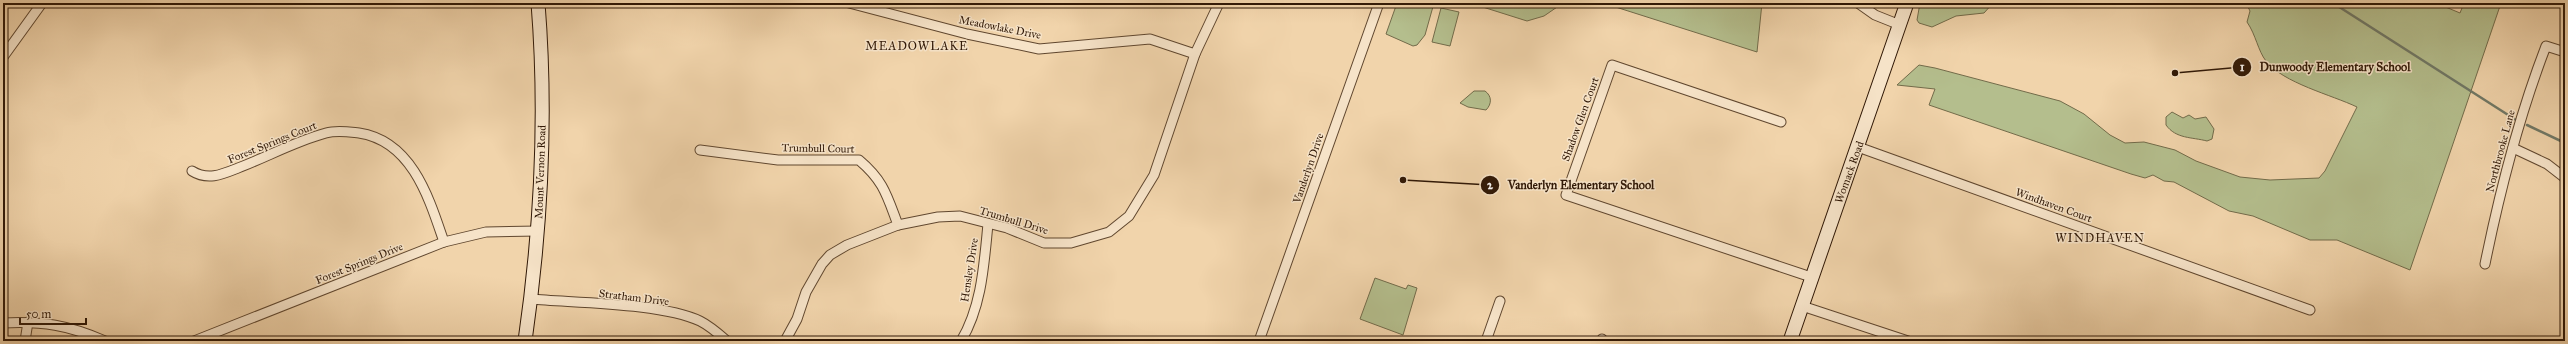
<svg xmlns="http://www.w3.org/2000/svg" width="2568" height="344" font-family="'IM FELL Great Primer',serif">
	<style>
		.green { fill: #b4be8d; stroke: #726b4a }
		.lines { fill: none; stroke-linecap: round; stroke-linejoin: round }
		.stream { stroke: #707866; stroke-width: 2.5 }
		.street-casing { stroke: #60472f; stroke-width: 11 }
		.secondary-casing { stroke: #301806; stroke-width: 15 }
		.street { stroke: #f6e3c8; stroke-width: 9 }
		.secondary { stroke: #f6e3c8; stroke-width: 13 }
		.labels { text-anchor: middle; stroke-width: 3; stroke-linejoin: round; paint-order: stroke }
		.street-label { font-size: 11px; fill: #301806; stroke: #f6e3c8 }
		.neighbourhood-label { font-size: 12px; letter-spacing: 1px; fill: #301806; stroke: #f6e3c8 }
		.leader { fill: none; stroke: #301806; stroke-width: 1.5 }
		.callout-dot { fill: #301806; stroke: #f6e3c8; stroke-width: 1.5 }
		.mark-label { font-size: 12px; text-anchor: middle; font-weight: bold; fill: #fff }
		.callout-label { font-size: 12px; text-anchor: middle; font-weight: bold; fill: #301806; stroke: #f6e3c8; stroke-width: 3; stroke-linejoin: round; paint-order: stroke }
	</style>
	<rect width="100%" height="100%" fill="#f1d4ab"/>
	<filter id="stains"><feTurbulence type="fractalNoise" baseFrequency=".005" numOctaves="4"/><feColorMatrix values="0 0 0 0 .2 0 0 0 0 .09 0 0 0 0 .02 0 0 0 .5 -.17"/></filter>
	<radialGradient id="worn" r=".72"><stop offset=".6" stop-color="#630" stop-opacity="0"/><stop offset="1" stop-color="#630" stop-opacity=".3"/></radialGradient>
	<g class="green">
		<path d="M 1397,3 L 1434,3 L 1425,35 L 1417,45 L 1413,46 L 1386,34 Z"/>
		<path d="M 1470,3 L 1563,3 L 1544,16 L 1527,21 Z"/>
		<path d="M 1603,3 L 1762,3 L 1757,52 Z"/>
		<path d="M 1920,3 L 1993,3 L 1984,13 L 1956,16 L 1932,27 L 1919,23 L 1917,20 Z"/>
		<path d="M 2246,3 L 2436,3 L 2460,13 L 2464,3 L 2501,3 L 2410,270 L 2337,240 L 2310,240 L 2253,216 L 2229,211 L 2174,182 L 2164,181 L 2153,175 L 2145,178 L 2131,174 L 1929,105 L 1935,89 L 1897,85 L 1919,65 L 1935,68 L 2060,101 L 2084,114 L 2110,135 L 2125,143 L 2144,142 L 2175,150 L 2196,161 L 2240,177 L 2270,180 L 2319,178 L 2325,171 L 2357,107 C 2332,95 2283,83 2266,61 C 2258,51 2256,35 2247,22 L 2250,11 Z"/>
		<path d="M 1441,8 L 1459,12 L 1450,46 L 1432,42 Z"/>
		<path d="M 1474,91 L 1485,91 C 1492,96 1492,104 1486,110 L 1468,107 L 1460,103 Z"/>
		<path d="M 2172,112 L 2183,118 L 2189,115 L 2195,119 L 2206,117 L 2214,129 L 2212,139 L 2207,141 C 2192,137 2176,139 2166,125 L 2166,117 Z"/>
		<path d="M 1375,278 L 1406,289 L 1408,285 L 1417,288 L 1403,335 L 1360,319 Z"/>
	</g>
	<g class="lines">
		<g class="stream">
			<path d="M 2333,3 L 2516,120"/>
			<path d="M 2527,125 L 2565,143"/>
		</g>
		<defs>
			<g id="street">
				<path d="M 849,3 L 967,34 L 1039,49 L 1150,39 L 1195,54"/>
				<path d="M 1858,3 L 1875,15 L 1900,25"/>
				<path d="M 3,57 L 42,3"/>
				<path d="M 1781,122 L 1612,65 L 1566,195 L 1811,277"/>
				<path d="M 1858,147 L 2310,310"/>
				<path d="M 2513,148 L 2547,164 L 2565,178"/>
				<path d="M 700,150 L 778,160 L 859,160 C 884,181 887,196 898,225"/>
				<path d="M 192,171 C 208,181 223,174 238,168 C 267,157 296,141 326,133 C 337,130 349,132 359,133 C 412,141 429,198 444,242"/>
				<path d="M 2485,264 C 2500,190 2519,116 2546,46 L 2565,52"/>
				<path d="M 531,299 C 576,303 662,303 700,321 C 710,326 719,334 727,341"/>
				<path d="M 1802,306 L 1908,341"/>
				<path d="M 3,323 C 43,321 68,325 105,341"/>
				<path d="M 25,341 L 28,322"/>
				<path d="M 194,341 L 444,242 L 486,232 L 538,231"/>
				<path d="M 785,341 L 797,319 L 806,292 L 822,264 L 830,255 L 847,245 L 898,225 L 938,217 L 960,216 L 1007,228 L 1044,243 L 1071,243 L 1109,232 L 1129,216 L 1154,175 L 1195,54 L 1219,3"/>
				<path d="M 961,341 C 982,306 984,264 988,224"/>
				<path d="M 1259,341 L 1379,3"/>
				<path d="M 1486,341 L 1500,301"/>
				<path d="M 1601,341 L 1602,339"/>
			</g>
			<g id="secondary">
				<path d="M 525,341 C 541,230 547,115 538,3"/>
				<path d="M 1790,341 L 1907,3"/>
			</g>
		</defs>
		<use href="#street" class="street-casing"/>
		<use href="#secondary" class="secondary-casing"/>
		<use href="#street" class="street"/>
		<use href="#secondary" class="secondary"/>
	</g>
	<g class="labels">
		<g class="street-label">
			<text transform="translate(1000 27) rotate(11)" y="4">Meadowlake Drive</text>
			<text transform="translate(1580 119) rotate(-70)" y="4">Shadow Glen Court</text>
			<text transform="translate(272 142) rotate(-22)" y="4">Forest Springs Court</text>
			<text transform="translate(818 148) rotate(1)" y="4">Trumbull Court</text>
			<text transform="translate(2500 151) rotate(-75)" y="4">Northbrooke Lane</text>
			<text transform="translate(1308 168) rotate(-71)" y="4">Vanderlyn Drive</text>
			<text transform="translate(540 172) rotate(-88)" y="4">Mount Vernon Road</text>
			<text transform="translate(1849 172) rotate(-70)" y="4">Womack Road</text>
			<text transform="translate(2054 205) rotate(20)" y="4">Windhaven Court</text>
			<text transform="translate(1014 220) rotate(17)" y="4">Trumbull Drive</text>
			<text transform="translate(359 263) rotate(-22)" y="4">Forest Springs Drive</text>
			<text transform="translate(969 270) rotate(-81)" y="4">Hensley Drive</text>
			<text transform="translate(634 297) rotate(7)" y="4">Stratham Drive</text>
		</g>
		<g class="neighbourhood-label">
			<text x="917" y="50">MEADOWLAKE</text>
			<text x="2100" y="242">WINDHAVEN</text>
		</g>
	</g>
	<path class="leader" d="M2175 73L2242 67M1403 180L1490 185"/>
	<g class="callout-dot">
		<circle cx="2175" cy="73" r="4"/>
		<circle cx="1403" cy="180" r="4"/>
		<circle cx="2242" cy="67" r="10"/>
		<circle cx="1490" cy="185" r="10"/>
	</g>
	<g class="mark-label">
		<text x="2242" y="71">1</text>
		<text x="1490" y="189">2</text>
	</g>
	<g class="callout-label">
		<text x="2335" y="71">Dunwoody Elementary School</text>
		<text x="1581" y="189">Vanderlyn Elementary School</text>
	</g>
	<rect width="2568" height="344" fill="none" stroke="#f1d4ab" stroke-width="16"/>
	<rect x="4" y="4" width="2560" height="336" fill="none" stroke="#301806" stroke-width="2"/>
	<rect x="8" y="8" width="2552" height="328" fill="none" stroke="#301806"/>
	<path d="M20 318v6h66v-6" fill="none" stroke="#301806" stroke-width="2"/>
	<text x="26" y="318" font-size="12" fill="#301806" stroke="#f6e3c8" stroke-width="3" paint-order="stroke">50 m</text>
	<rect width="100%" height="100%" filter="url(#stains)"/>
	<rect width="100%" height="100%" fill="url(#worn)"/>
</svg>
